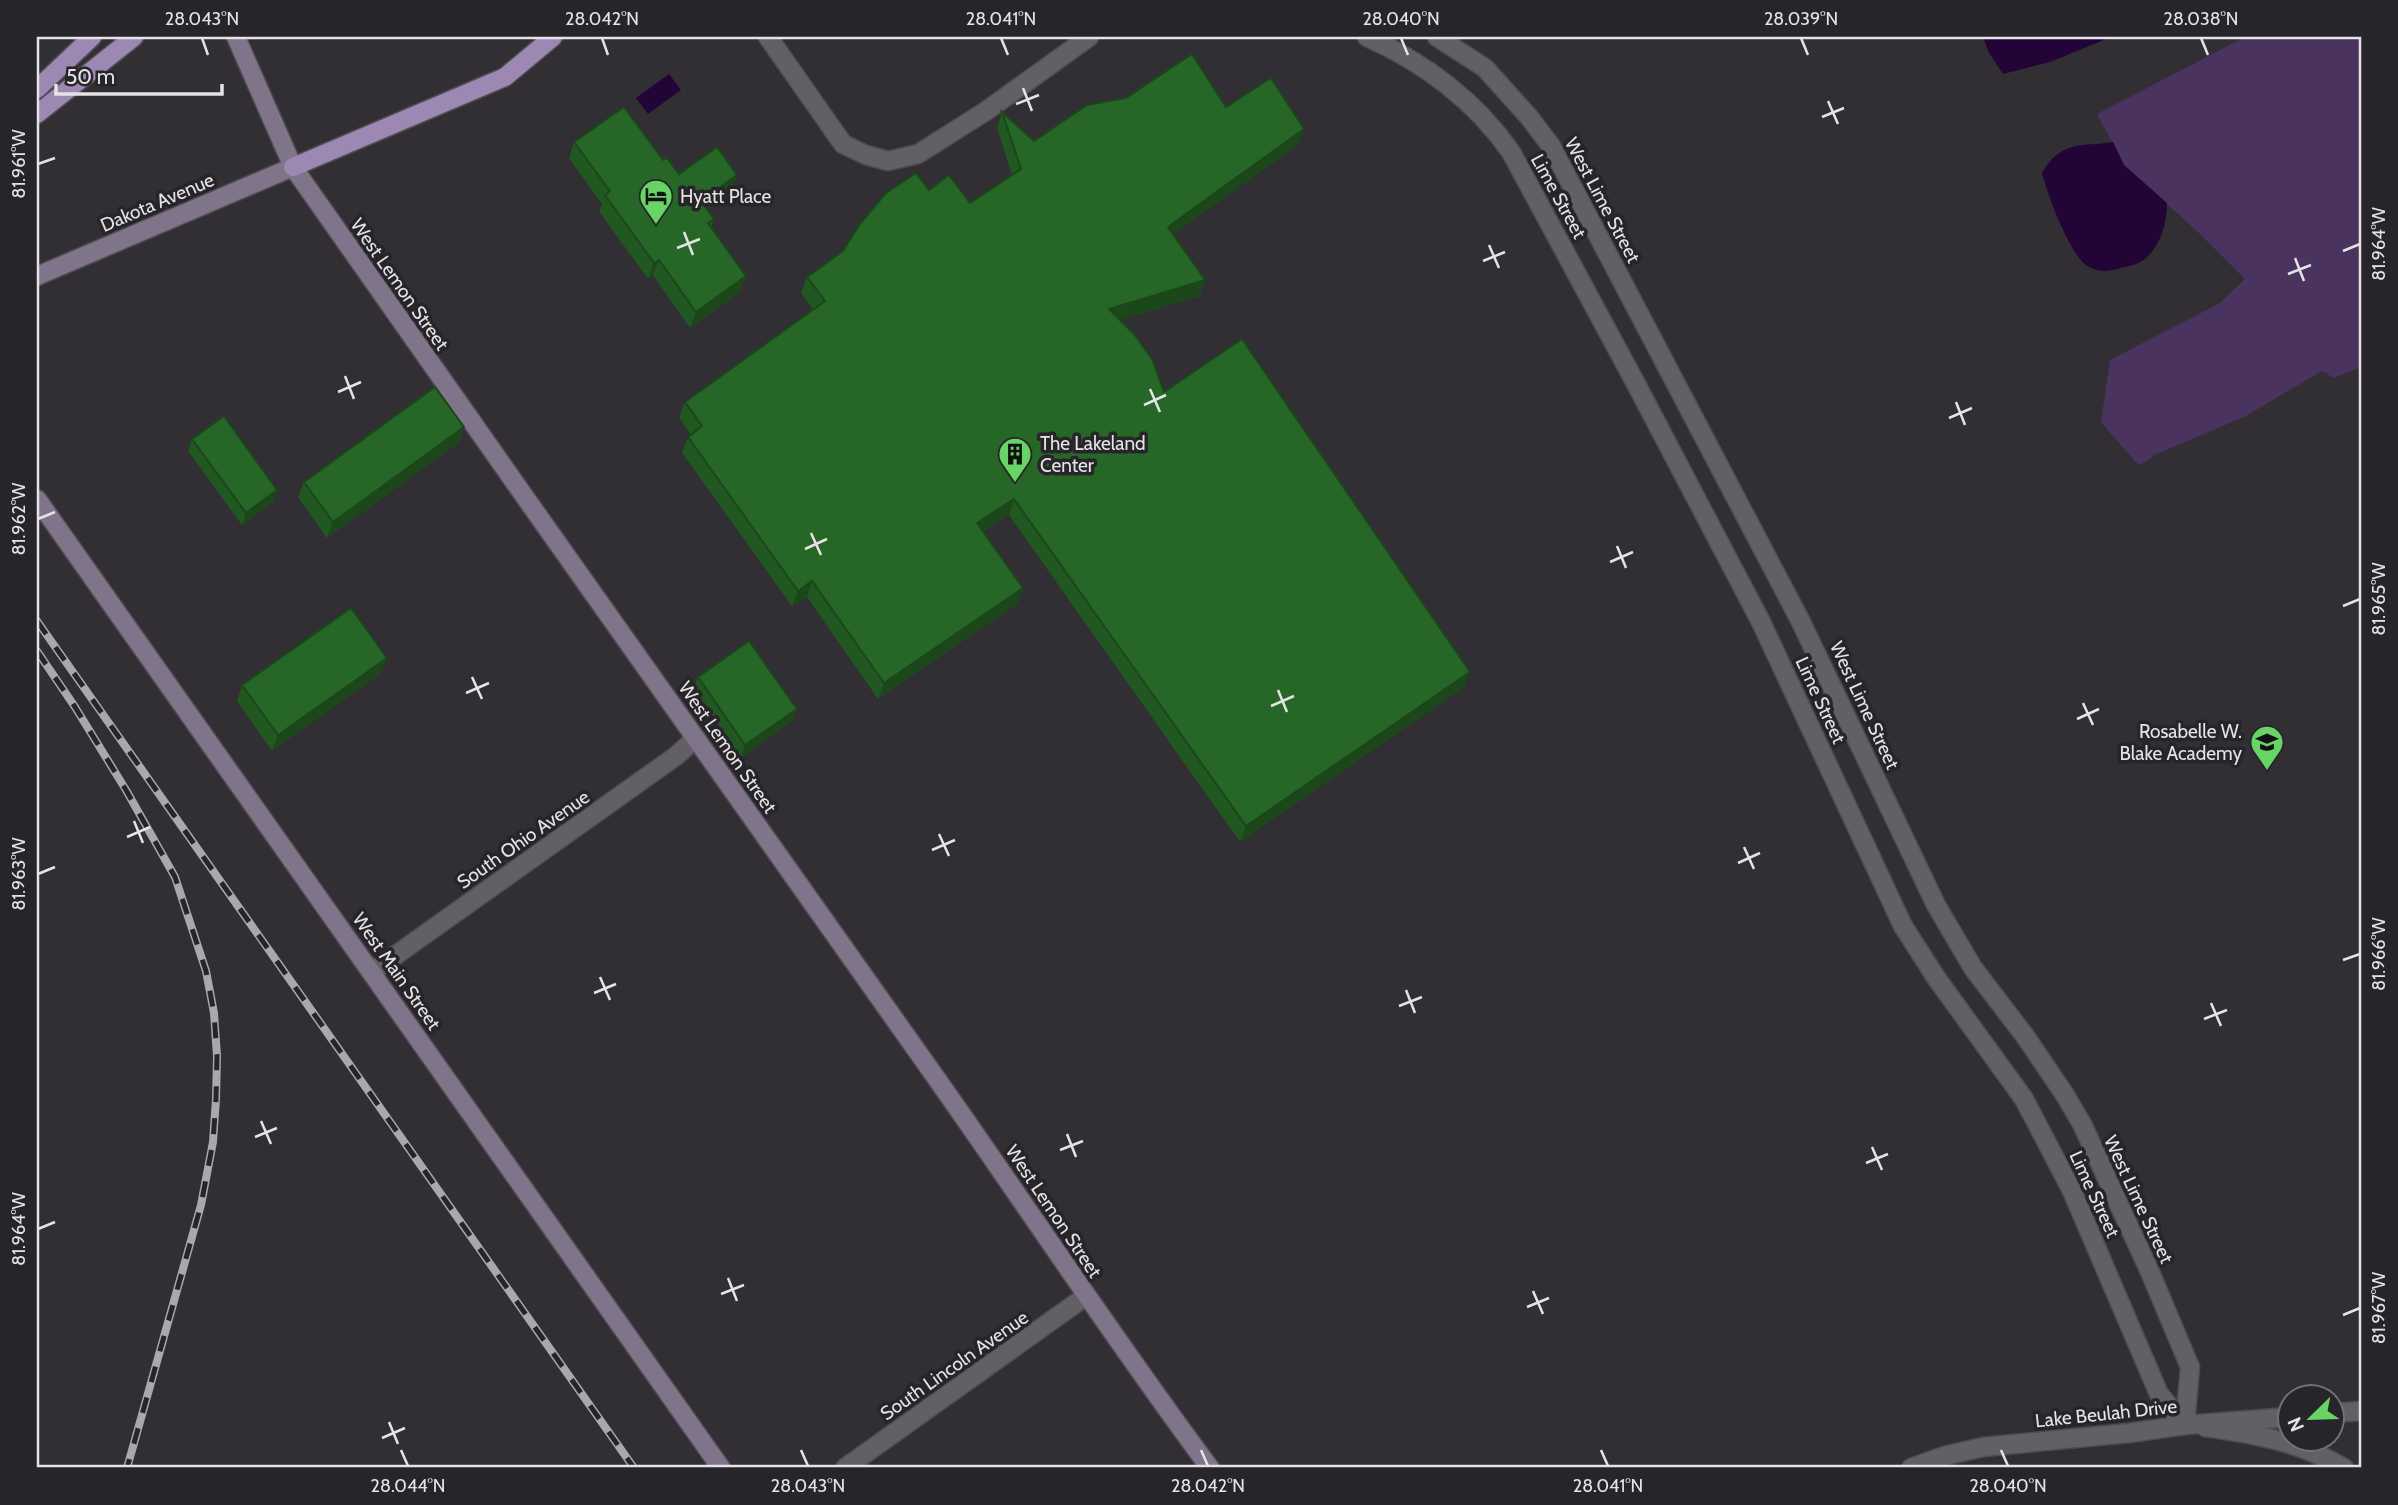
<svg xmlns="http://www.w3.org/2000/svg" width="2398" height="1505" font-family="Cabin,sans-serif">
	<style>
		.green { fill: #4b3360 }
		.water { fill: #220437 }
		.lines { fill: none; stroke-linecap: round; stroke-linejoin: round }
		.minor-casing { stroke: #4e4c50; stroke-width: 21 }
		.tertiary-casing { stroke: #4e4c50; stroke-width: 21 }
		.secondary-casing { stroke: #4e4c50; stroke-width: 21 }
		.primary-casing { stroke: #4e4c50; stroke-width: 21 }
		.minor { stroke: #626064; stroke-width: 18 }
		.tertiary { stroke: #626064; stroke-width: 18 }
		.secondary { stroke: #80748b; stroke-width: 18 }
		.primary { stroke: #9d88b3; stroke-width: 18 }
		.rail-casing { stroke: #aaa8ab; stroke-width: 8 }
		.rail { stroke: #272529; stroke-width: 5; stroke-dasharray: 16; stroke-linecap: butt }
		.wall { fill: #215821 }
		.shaded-wall { fill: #1b471b }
		.building { fill: #266626; stroke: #1b471b; stroke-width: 2 }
		.ticks { fill: none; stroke: #e4e3e5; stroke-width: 2.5 }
		.labels { text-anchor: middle; stroke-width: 7; stroke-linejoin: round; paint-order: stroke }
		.poi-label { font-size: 19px; fill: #e4e3e5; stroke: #272529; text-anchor: start }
		.street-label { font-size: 19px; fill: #e4e3e5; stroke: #272529 }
		.neatline { fill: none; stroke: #e4e3e5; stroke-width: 2.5 }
		.ticks-label { font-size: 18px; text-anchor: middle; fill: #e4e3e5 }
	</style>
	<rect width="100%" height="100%" fill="#312f33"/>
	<path class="green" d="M 2245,37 L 2361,37 L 2361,367 L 2334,378 L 2322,371 L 2244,417 L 2154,455 L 2148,461 L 2138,465 L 2101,422 L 2110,360 L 2220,303 L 2245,279 L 2198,232 L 2124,165 L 2097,114 Z"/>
	<g class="water">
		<path d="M 1983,37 L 2111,37 L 2050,62 L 2003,74 L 1989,53 Z"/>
		<path d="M 669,74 L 681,90 L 648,114 L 636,98 Z"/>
		<path d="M 2113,142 L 2124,165 L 2167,203 C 2167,225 2159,253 2138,263 C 2131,266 2124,267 2117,269 C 2106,272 2096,272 2086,265 C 2069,252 2047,194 2042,173 C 2061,140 2081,147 2113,142 Z"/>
	</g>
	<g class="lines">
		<defs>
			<g id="minor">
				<path d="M 372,972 L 676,756 L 696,738"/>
				<path d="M 2205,1427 C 2256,1434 2300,1442 2344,1468"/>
				<path d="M 845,1468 L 1086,1296"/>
			</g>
			<g id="tertiary">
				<path d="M 768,37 L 843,144 L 866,155 L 888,161 L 918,154 L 986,111 L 1089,37"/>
				<path d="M 1367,37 C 1425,63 1475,101 1511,152 L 1635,382 L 1761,622 L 1903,926 L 1937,979 L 2024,1099 L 2072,1191 L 2159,1394 L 2185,1425"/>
				<path d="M 1437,37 L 1485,68 L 1529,117 L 1551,146 L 1800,620 L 1936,905 L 1973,968 L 2025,1036 L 2065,1095 L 2082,1124 L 2150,1272 L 2190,1367 L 2185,1425"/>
				<path d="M 2332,1413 L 2361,1411"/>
				<path d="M 1911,1468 L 1944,1456 L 1983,1447 L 2129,1433 L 2185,1425 L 2290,1417"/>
			</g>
			<g id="secondary">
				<path d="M 236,37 L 293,167 C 507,473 723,777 939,1082 C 1030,1211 1116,1342 1210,1468"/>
				<path d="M 37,276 L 293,167"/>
				<path d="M 37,499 L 721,1468"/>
			</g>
			<g id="primary">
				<path d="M 37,89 L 92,37"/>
				<path d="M 37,114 L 134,37"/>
				<path d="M 293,167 L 505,77 L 553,37"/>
			</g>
		</defs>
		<use href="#minor" class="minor-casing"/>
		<use href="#tertiary" class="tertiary-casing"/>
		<use href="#secondary" class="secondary-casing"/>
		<use href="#primary" class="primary-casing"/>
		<use href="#minor" class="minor"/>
		<use href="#tertiary" class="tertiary"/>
		<use href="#secondary" class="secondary"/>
		<use href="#primary" class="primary"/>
		<defs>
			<g id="rail">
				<path d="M 37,621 L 634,1468"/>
				<path d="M 37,651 L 75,707 L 126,790 L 175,877 L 206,971 L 214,1013 L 217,1056 L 216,1099 L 213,1142 L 201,1205 L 127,1468"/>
			</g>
		</defs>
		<use href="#rail" class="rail-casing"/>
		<use href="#rail" class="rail"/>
	</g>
	<g class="wall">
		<path d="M 1226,107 L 1298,145 L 1173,234 L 1205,280 L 1200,296 L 1120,320 L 1164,392 L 1464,687 L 1240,842 L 1009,515 L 983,531 L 1023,588 L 1017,604 L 878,699 L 807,597 L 792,606 L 682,453 L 688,437 L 691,435 L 679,417 L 685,402 L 813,309 L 801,293 L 807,277 L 929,190 L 970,203 L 1012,175 L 997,128 L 1002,112 L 1034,141 Z"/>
		<path d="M 574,142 L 663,160 L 679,174 L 737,175 L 731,191 L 706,209 L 714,219 L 711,227 L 740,292 L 690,328 L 653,275 L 648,279 L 599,211 L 602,204 L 569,158 Z"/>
		<path d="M 464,427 L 458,443 L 327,538 L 298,497 L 304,482 Z"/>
		<path d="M 192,439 L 277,490 L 273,502 L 242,525 L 188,451 Z"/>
		<path d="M 381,673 L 272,751 L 237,701 L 242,685 Z"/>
		<path d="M 698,677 L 792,721 L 741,757 L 693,689 Z"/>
	</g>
	<g class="shaded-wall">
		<path d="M 1304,129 L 1298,145 L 1162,242 L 1168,227 Z"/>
		<path d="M 737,175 L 731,191 L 695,217 L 701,201 Z"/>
		<path d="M 659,260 L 653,275 L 648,279 L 654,263 Z"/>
		<path d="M 746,276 L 740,292 L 690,328 L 696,312 Z"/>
		<path d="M 1205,280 L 1200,296 L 1103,325 L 1109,309 Z"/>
		<path d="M 464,427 L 458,443 L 327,538 L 333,522 Z"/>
		<path d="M 277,490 L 273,502 L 242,525 L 246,513 Z"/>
		<path d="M 1014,499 L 1009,515 L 971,539 L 977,523 Z"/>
		<path d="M 812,581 L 807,597 L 792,606 L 798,591 Z"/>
		<path d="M 1023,588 L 1017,604 L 878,699 L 884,683 Z"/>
		<path d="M 387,658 L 381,673 L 272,751 L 278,735 Z"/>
		<path d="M 1470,672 L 1464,687 L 1240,842 L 1246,826 Z"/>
		<path d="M 797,709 L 792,721 L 741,757 L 745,745 Z"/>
	</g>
	<g class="building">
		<path d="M 1192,54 L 1226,107 L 1271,78 L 1304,129 L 1168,227 L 1205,280 L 1109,309 L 1134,334 L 1152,359 L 1164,392 L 1242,339 L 1470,672 L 1246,826 L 1014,499 L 977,523 L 1023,588 L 884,683 L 812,581 L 798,591 L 688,437 L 702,426 L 685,402 L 825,301 L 807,277 L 843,251 L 859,225 L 886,193 L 916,173 L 929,190 L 949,175 L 970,203 L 1021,169 L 1002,112 L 1034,141 L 1087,105 L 1126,98 Z"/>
		<path d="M 624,107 L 663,160 L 667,158 L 679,174 L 717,147 L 737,175 L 701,201 L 714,219 L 708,223 L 746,276 L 696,312 L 659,260 L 654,263 L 605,195 L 610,191 L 574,142 Z"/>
		<path d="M 435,387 L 464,427 L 333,522 L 304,482 Z"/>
		<path d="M 224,416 L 277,490 L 246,513 L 192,439 Z"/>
		<path d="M 351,608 L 387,658 L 278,735 L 242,685 Z"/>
		<path d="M 749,641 L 797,709 L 745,745 L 698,677 Z"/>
	</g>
	<path class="ticks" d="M 202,38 L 208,55M 602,38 L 608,55M 1001,38 L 1008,55M 1401,38 L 1408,55M 1801,38 L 1808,55M 2201,38 L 2208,55M 1023,88 L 1032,111M 1828,101 L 1838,124M 1016,104 L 1039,95M 1822,117 L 1844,108M 38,164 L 55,158M 684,232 L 693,255M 1489,245 L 1499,268M 677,248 L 700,239M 2343,251 L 2360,244M 2295,258 L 2304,281M 1483,261 L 1505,252M 2288,274 L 2311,265M 345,376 L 354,399M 1150,389 L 1160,412M 338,392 L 361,382M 1956,402 L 1965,425M 1144,405 L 1166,395M 1949,418 L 1972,408M 38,519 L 55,512M 811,533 L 821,555M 1617,546 L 1626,568M 805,549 L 827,539M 1610,562 L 1633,552M 2343,606 L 2360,599M 472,677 L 482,699M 1278,690 L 1287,712M 466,693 L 489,683M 2083,703 L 2093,725M 1271,706 L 1294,696M 2077,719 L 2099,709M 134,821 L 143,843M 939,834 L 949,856M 127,837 L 150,827M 1744,847 L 1754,869M 932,850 L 955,840M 1738,863 L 1760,853M 38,874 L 55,867M 2343,960 L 2360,954M 600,977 L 610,1000M 1406,990 L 1415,1013M 594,993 L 616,984M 2211,1003 L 2221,1026M 1399,1006 L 1422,997M 2204,1019 L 2227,1010M 261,1121 L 271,1144M 1067,1134 L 1076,1157M 255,1137 L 277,1128M 1872,1147 L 1882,1170M 1060,1150 L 1083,1141M 1866,1163 L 1888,1154M 38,1229 L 55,1222M 728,1278 L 737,1301M 1533,1291 L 1543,1314M 721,1294 L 744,1285M 1527,1307 L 1549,1298M 2343,1315 L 2360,1308M 389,1422 L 398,1444M 382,1438 L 405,1428M 401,1450 L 408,1466M 801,1450 L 808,1466M 1201,1450 L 1208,1466M 1601,1450 L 1608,1466M 2001,1450 L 2008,1466"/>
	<defs>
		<symbol id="hotel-pin" viewBox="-11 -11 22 30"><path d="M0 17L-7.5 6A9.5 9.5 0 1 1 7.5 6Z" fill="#67d465" stroke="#272529"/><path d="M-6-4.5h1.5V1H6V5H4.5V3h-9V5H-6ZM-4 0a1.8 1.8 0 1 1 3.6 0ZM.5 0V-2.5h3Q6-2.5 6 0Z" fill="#111"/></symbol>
		<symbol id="building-pin" viewBox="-11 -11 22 30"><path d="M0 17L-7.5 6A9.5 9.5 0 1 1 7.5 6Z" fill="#67d465" stroke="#272529"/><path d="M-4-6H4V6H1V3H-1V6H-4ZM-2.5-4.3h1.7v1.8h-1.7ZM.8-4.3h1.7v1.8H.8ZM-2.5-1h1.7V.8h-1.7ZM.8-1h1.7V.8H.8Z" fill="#111"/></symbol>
		<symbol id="school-pin" viewBox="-11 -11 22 30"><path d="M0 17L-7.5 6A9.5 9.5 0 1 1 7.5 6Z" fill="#67d465" stroke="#272529"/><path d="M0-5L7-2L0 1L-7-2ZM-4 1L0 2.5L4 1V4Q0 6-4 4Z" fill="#111"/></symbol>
	</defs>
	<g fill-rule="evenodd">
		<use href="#hotel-pin" x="637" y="177" width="38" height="52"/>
		<use href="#building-pin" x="996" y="435" width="38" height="52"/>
		<use href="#school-pin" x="2248" y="723" width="38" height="52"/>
	</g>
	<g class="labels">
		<g class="poi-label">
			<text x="680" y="203">Hyatt Place</text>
			<text x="1040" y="450">The Lakeland<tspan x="1040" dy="22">Center</tspan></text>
			<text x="2242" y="738" text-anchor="end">Rosabelle W.<tspan x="2242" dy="22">Blake Academy</tspan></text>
		</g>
		<g class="street-label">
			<text transform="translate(1559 196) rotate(61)" y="7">Lime Street</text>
			<text transform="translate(1603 200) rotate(62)" y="7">West Lime Street</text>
			<text transform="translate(157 202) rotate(-23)" y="7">Dakota Avenue</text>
			<text transform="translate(400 284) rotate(55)" y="7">West Lemon Street</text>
			<text transform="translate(1821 700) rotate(65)" y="7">Lime Street</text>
			<text transform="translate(1865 705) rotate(65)" y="7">West Lime Street</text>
			<text transform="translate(728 747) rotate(55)" y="7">West Lemon Street</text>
			<text transform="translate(523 839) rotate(-35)" y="7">South Ohio Avenue</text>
			<text transform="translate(397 971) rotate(55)" y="7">West Main Street</text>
			<text transform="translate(2095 1194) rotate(65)" y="7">Lime Street</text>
			<text transform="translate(2139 1199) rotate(65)" y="7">West Lime Street</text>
			<text transform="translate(1054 1211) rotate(56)" y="7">West Lemon Street</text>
			<text transform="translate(954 1365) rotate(-35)" y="7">South Lincoln Avenue</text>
			<text transform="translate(2106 1413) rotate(-6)" y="7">Lake Beulah Drive</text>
		</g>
	</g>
	<rect width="2398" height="1505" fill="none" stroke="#272529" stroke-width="77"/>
	<g transform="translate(2311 1418) rotate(247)"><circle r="33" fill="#272529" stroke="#737174" stroke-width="2"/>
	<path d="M0-5L12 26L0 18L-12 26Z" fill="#67d465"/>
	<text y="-10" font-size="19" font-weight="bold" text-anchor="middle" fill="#e4e3e5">N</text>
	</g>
	<path d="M56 84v10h166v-10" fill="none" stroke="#e4e3e5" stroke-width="3.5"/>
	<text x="66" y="84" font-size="21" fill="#e4e3e5" stroke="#272529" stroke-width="5" paint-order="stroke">50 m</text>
	<rect x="38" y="38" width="2322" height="1428" class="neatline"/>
	<g class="ticks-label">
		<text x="202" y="25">28.043°N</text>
		<text x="602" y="25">28.042°N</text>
		<text x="1001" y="25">28.041°N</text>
		<text x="1401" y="25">28.040°N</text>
		<text x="1801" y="25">28.039°N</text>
		<text x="2201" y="25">28.038°N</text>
		<text transform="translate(19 164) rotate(-90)" y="6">81.961°W</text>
		<text transform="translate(2379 244) rotate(-90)" y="6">81.964°W</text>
		<text transform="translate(19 519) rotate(-90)" y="6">81.962°W</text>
		<text transform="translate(2379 599) rotate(-90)" y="6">81.965°W</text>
		<text transform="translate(19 874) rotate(-90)" y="6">81.963°W</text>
		<text transform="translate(2379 954) rotate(-90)" y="6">81.966°W</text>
		<text transform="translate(19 1229) rotate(-90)" y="6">81.964°W</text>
		<text transform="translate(2379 1308) rotate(-90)" y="6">81.967°W</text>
		<text x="408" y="1492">28.044°N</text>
		<text x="808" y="1492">28.043°N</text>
		<text x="1208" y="1492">28.042°N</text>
		<text x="1608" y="1492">28.041°N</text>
		<text x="2008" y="1492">28.040°N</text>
	</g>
</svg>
